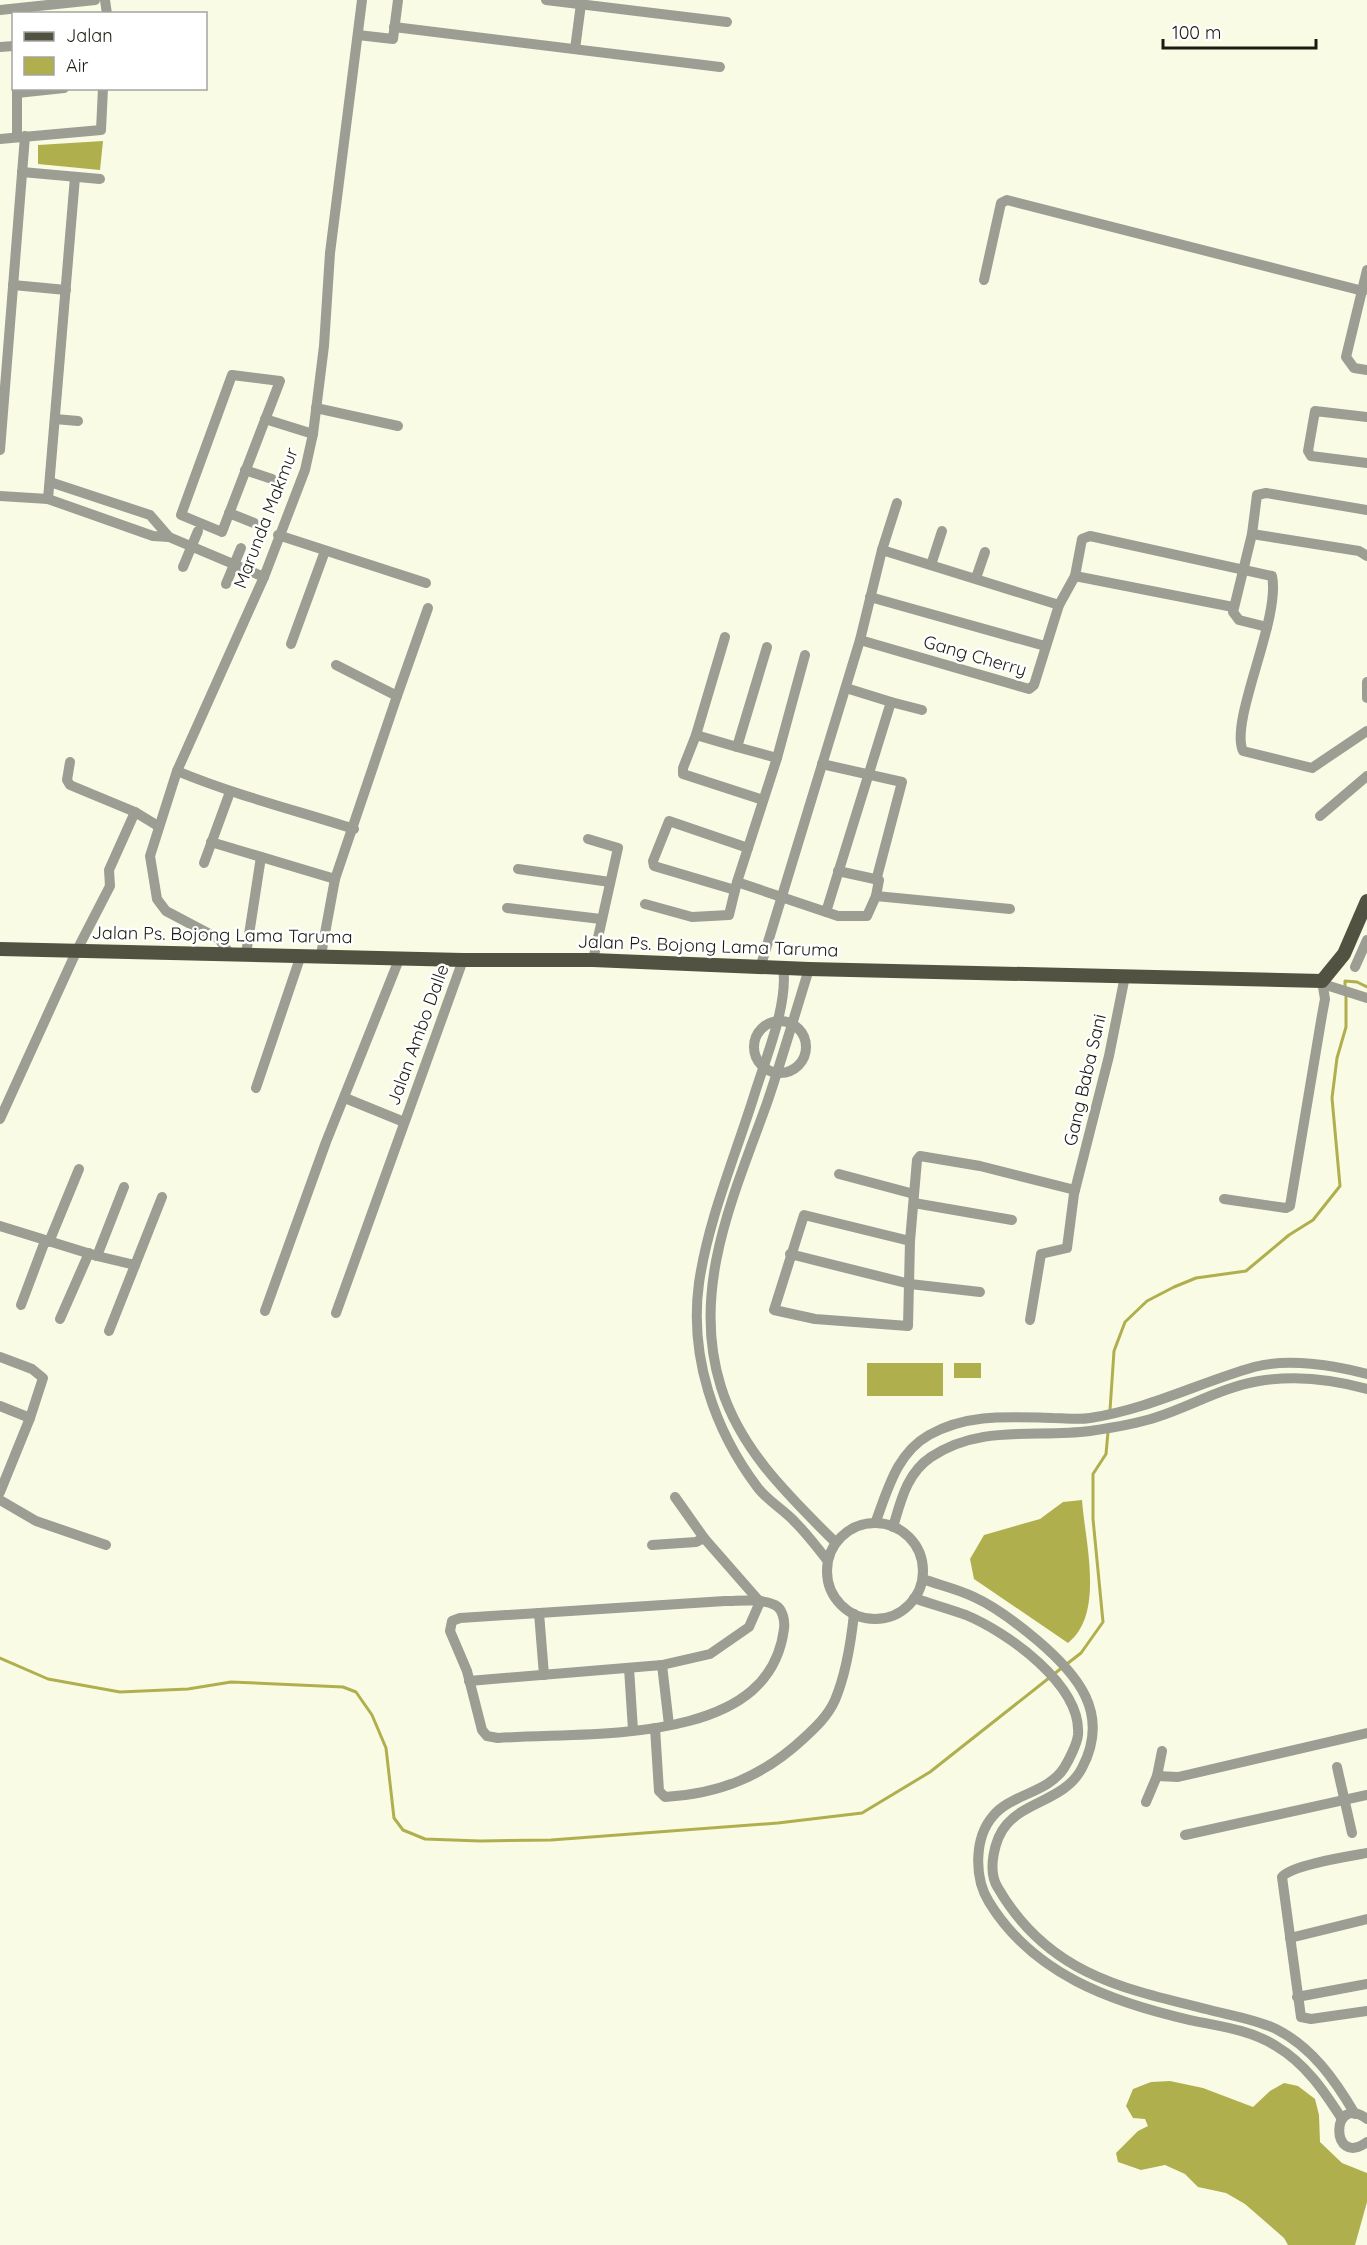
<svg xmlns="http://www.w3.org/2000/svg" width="1367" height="2245" font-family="Quicksand,sans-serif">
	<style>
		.water { fill: #b0af4e }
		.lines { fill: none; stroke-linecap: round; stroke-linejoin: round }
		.stream { stroke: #b0af4e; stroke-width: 3 }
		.minor { stroke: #9c9d93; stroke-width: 10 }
		.major { stroke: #525242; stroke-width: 14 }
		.labels { text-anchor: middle; stroke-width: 5; stroke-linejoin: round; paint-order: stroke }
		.street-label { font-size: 18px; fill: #1b1b13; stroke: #fff }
	</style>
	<rect width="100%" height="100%" fill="#fafbe4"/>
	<g class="water">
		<path d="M 103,141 L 100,170 L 38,164 L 38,145 Z"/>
		<rect x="867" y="1363" width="76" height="33"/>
		<rect x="954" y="1363" width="27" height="15"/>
		<path d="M 1082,1500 C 1085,1542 1105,1614 1068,1643 L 974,1579 L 970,1559 L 984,1535 L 1040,1519 L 1063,1502 Z"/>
		<path d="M 1170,2081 L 1203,2088 L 1253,2107 L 1270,2091 L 1284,2083 L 1298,2086 L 1315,2099 L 1319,2115 L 1320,2142 L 1342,2163 L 1367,2173 L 1367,2202 L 1355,2245 L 1288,2245 L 1284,2238 L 1245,2204 L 1226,2193 L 1198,2187 L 1185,2174 L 1165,2165 L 1141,2170 L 1118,2162 L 1116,2153 L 1138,2131 L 1148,2126 L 1145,2119 L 1133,2118 L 1126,2106 L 1133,2089 L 1151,2082 Z"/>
	</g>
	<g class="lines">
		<g class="stream">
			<path d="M 1345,987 L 1345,981 L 1357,982 L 1367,987"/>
			<path d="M 1110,1410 L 1114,1351 L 1125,1322 L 1147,1301 L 1174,1287 L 1196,1278 L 1246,1271 L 1289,1235 L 1313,1220 L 1340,1186 L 1332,1098 L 1337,1058 L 1346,1027 L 1346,994"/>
			<path d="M 0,1658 L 48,1679 L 120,1692 L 188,1689 L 231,1682 L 343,1687 L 356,1692 L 372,1715 L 386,1748 L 394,1818 L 403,1830 L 425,1839 L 480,1841 L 551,1840 L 778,1823 L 862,1813 L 930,1772 L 1049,1678"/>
			<path d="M 1054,1674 L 1081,1653 L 1103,1622 L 1093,1519 L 1093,1474 L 1106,1454 L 1108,1432"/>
		</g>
		<g class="minor">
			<path d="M 105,0 L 107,14"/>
			<path d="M 546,0 L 727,22"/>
			<path d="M 0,10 L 95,0"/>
			<path d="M 394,27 L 720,67"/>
			<path d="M 358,35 L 393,39 L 398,0"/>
			<path d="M 0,47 L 14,46"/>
			<path d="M 575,49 L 581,4"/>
			<path d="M 17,93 L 64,88"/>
			<path d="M 17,137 L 17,88"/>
			<path d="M 0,139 L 101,130 L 103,88"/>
			<path d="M 22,172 L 100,179"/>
			<path d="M 1367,270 L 1346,357 L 1354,368 L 1367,370"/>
			<path d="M 984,280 L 1001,203 L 1007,200 L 1363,291"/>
			<path d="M 13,285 L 66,290"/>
			<path d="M 232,375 L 280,381 L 222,532 L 181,515 Z"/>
			<path d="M 316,408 L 398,426"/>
			<path d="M 1367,417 L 1315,411 L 1308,451 L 1311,456 L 1367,463"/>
			<path d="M 55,419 L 78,421"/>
			<path d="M 265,419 L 313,434"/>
			<path d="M 0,450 L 25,136"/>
			<path d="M 245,470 L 272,479"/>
			<path d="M 50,482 L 150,515 L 169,537"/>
			<path d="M 0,496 L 48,499 L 153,536 L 169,537 L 264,577"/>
			<path d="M 48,499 L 75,177"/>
			<path d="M 229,513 L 254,523"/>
			<path d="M 1252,534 L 1359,551 L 1367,556"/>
			<path d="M 278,535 L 426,583"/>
			<path d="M 882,550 L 1059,605"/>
			<path d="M 931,565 L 942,531"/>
			<path d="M 183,567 L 198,531"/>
			<path d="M 1075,576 L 1233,607"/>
			<path d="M 976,578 L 985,552"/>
			<path d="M 226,584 L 241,548"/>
			<path d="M 870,597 L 1045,646"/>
			<path d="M 1267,627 L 1239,620 L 1233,612 L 1252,534 L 1257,495 L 1266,493 L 1367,510"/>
			<path d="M 725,637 L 696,735 L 737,747"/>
			<path d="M 860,640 L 1029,689 L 1034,685 L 1059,605 L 1075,576 L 1082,539 L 1090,536 L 1272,576 C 1281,619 1229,721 1243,751 L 1312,768 L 1367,731"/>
			<path d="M 291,644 L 325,551"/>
			<path d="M 767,647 L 737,747 L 777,758"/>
			<path d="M 1367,682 L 1367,698"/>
			<path d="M 397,696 L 428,608"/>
			<path d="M 891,702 L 922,710"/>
			<path d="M 696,735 L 683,768 L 683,774 L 763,800"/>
			<path d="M 70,762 L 67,780 L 70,785 L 135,812 L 158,826"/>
			<path d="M 822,764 L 902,782 L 877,877"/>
			<path d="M 177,771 C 235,795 295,810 354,829"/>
			<path d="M 1320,816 L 1367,776"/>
			<path d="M 588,839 L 618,848 L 593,960"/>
			<path d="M 211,842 L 335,879"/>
			<path d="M 204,863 L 230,792"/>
			<path d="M 518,869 L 610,882"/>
			<path d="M 737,882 L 838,916 L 867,916 L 876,896 L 879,880 L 838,871"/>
			<path d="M 735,890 L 654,866 L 653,861 L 669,821 L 748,848"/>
			<path d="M 876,896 L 1010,909"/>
			<path d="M 645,904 L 692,917 L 729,915 L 737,882 L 777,758 L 805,655"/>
			<path d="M 507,908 L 601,919"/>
			<path d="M 826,912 L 891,702 L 846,688"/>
			<path d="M 230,954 L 219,939 L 166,911 L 157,899 L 150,856 L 177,771 L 264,577 L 305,470 L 313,434 L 324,346 L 330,253 L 362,0"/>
			<path d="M 246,954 L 261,857"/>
			<path d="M 321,955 L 335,879 L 397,696 L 336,665"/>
			<path d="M 761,965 L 860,640 L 882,550 L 897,503"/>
			<path d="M 783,967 C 789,1005 764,1062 753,1099 C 734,1159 708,1221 699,1283 C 689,1356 714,1430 758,1488 C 768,1501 784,1510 795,1522 C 807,1534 817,1547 827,1560"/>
			<path d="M 1355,967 L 1367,940"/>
			<path d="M 809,969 C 795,1014 782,1059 767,1103 C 734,1195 690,1289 721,1387 C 741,1451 790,1497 835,1542"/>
			<path d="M 1323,984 L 1367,998"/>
			<circle cx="780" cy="1047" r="26"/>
			<path d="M 256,1088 L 301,955"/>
			<path d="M 345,1098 L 404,1122"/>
			<path d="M 0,1119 L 77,950 L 110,886 L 109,870 L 135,812"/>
			<path d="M 839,1174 L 914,1194"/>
			<path d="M 1224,1199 L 1286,1208 L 1290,1206 L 1322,1015 L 1325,999 L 1322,981"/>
			<path d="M 914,1203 L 1012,1220"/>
			<path d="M 0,1226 L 97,1256 L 124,1187"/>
			<path d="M 910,1241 L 804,1215 L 774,1310 L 815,1319 L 908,1326 L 910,1241 L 917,1160 L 920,1156 L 980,1166 L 1075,1190"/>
			<path d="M 49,1242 L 79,1169"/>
			<path d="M 790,1254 L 910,1284 L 980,1292"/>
			<path d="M 97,1256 L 135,1265"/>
			<path d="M 21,1305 L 45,1241"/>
			<path d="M 265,1311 L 326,1142 L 400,957"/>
			<path d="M 336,1313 L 463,960"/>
			<path d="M 60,1319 L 89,1253"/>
			<path d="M 1030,1320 L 1041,1254 L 1067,1248 L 1074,1194 L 1109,1056 L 1125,976"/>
			<path d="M 109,1331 L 162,1197"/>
			<path d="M 0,1357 L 32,1369 L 43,1378 L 30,1418"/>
			<path d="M 0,1406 L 30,1418 L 0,1492"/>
			<path d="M 0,1500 L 36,1521 L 106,1545"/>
			<path d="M 876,1521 C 888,1489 897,1453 929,1435 C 968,1413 1010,1417 1053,1418 C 1065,1418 1078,1420 1090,1418 C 1149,1409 1198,1383 1254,1367 C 1288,1358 1334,1365 1367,1374"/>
			<circle cx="875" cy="1571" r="48"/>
			<path d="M 893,1527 C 901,1500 907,1473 931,1457 C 980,1424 1035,1438 1090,1431 C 1111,1428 1136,1424 1157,1417 C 1191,1406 1223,1387 1259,1381 C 1295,1375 1332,1379 1367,1389"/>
			<path d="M 652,1545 L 696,1542 L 704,1538"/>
			<path d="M 923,1579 C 939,1585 958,1589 974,1597 C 996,1607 1018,1624 1037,1640 C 1077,1674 1111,1713 1082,1768 C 1066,1799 1027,1801 1007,1824 C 994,1839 987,1871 998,1888 C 1047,1972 1119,1988 1206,2009 C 1228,2015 1255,2019 1276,2029 C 1312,2047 1335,2080 1355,2114"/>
			<path d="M 914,1598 C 931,1604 949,1609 966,1615 C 1007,1632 1082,1685 1078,1735 C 1077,1744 1069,1760 1064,1768 C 1048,1793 1011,1794 993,1816 C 974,1838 974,1878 989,1902 C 1033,1974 1111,2002 1190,2020 C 1219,2026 1251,2030 1276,2046 C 1306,2064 1324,2091 1342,2119"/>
			<path d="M 725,1601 C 740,1601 761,1598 775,1605 C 783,1609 785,1621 784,1629 C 777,1683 738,1708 689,1721 C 630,1737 560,1734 498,1738 L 487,1736 L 482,1730 L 467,1671 L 450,1631 L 452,1621 L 460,1618 Z"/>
			<path d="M 539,1613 L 544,1675"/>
			<path d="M 662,1665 L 669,1725"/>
			<path d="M 629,1668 L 633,1730"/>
			<path d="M 469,1681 L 662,1665 L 710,1654 L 749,1627 L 760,1602 L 704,1538 L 675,1497"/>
			<path d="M 655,1728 L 659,1791 L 665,1797 C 720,1794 763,1776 803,1739 C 815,1728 828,1716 835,1700 C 846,1674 851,1642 854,1614"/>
			<path d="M 1337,1767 L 1352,1833"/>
			<path d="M 1157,1776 L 1162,1751"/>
			<path d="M 1146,1802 L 1157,1776 L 1178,1777 L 1367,1733"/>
			<path d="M 1185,1835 L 1367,1795"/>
			<path d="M 1367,1853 C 1350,1856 1291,1865 1282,1877 L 1301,2017 L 1311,2019 L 1367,2011"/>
			<path d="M 1290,1938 L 1367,1919"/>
			<path d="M 1297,1997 L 1367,1984"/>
			<path d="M 1367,2119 C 1330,2092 1330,2169 1367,2142"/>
		</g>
		<path class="major" d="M 0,949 L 463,960 L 593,960 L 809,969 L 1322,981 L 1344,954 L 1367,901"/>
	</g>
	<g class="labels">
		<g class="street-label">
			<text transform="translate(266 518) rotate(-69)" y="6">Marunda Makmur</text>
			<text transform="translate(975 656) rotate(16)" y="6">Gang Cherry</text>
			<text transform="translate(222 935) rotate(1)" y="6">Jalan Ps. Bojong Lama Taruma</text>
			<text transform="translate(708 946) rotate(2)" y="6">Jalan Ps. Bojong Lama Taruma</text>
			<text transform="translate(418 1035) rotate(-70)" y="6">Jalan Ambo Dalle</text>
			<text transform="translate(1085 1080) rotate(-77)" y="6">Gang Baba Sani</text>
		</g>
	</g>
	<rect x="12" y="12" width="195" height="78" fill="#ffffff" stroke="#a4a4a1" stroke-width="1.5"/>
	<rect x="24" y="32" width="30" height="9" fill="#525242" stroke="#a4a4a1" stroke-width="1.5"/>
	<text x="66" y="42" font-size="18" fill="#1b1b13">Jalan</text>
	<rect x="24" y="57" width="30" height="18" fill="#b0af4e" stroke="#a4a4a1" stroke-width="1.5"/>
	<text x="66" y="72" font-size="18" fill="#1b1b13">Air</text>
	<path d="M1163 39v9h153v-9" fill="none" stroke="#1b1b13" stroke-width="3"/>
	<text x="1172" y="39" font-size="18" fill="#1b1b13" stroke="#ffffff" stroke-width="4.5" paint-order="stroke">100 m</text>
</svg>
